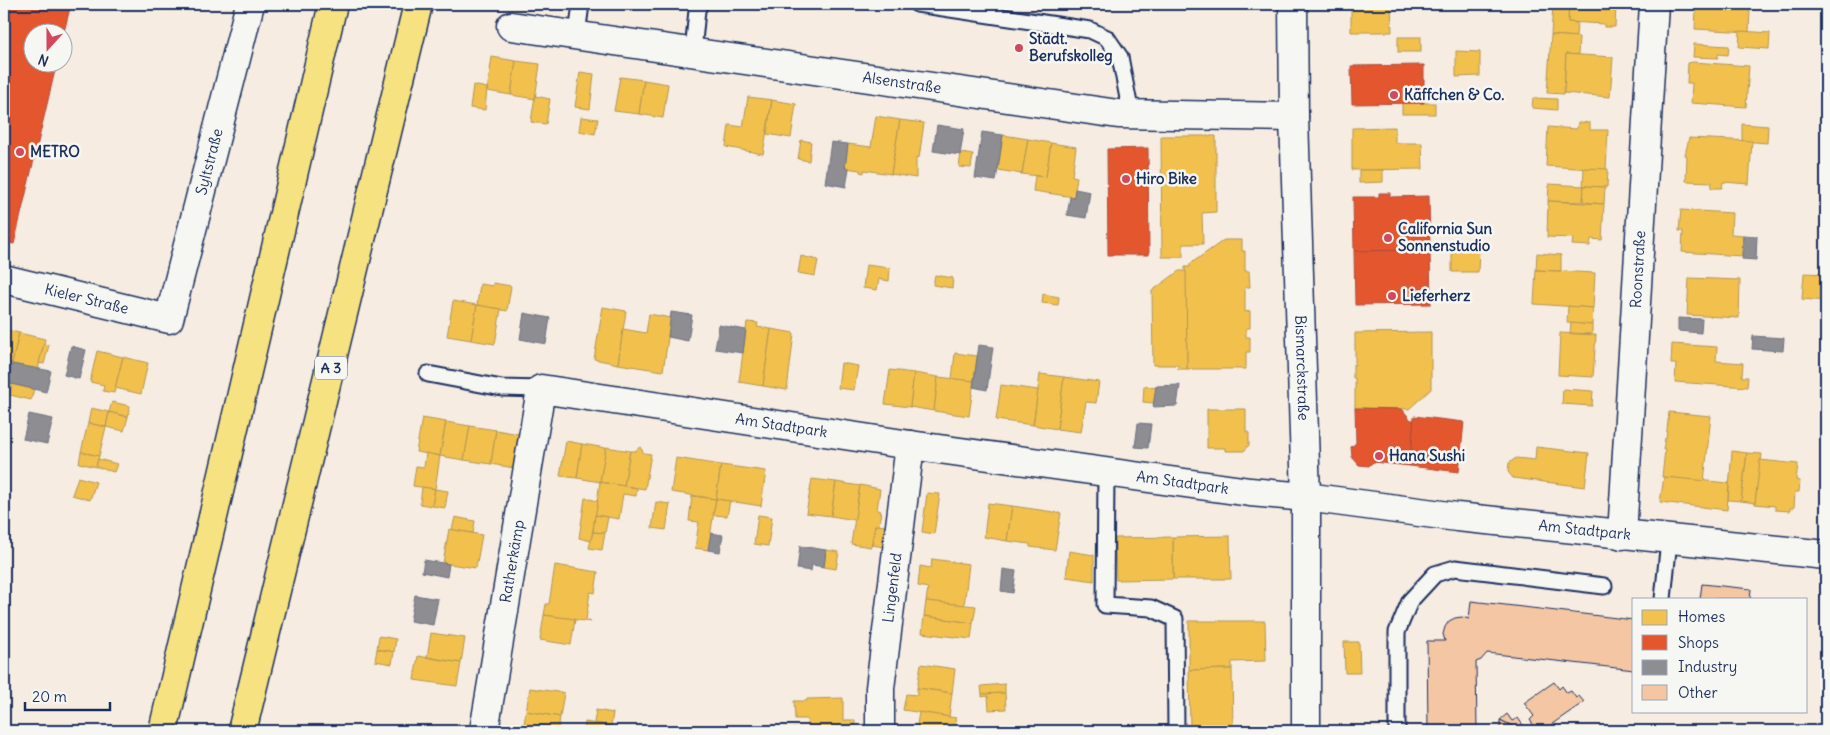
<svg xmlns="http://www.w3.org/2000/svg" width="1830" height="735" font-family="Delius,sans-serif">
	<style>
		.homes { fill: #f2c14e; stroke: #b29553 }
		.shops { fill: #e4572e; stroke: #a84b3c }
		.industry { fill: #8d8d92; stroke: #6b7182 }
		.building { fill: #f4c6a3; stroke: #1b2f5e }
		.lines { fill: none; stroke-linecap: round; stroke-linejoin: round }
		.lane-casing { stroke: #1b2f5e; stroke-width: 19 }
		.street-casing { stroke: #1b2f5e; stroke-width: 31 }
		.secondary-casing { stroke: #1b2f5e; stroke-width: 31 }
		.highway-casing { stroke: #1b2f5e; stroke-width: 31 }
		.lane { stroke: #f6f6f2; stroke-width: 15 }
		.street { stroke: #f6f6f2; stroke-width: 28 }
		.secondary { stroke: #f6f6f2; stroke-width: 28 }
		.highway { stroke: #f7e281; stroke-width: 28 }
		.poi-dot { fill: #d1495b; stroke: #f6f6f2; stroke-width: 2 }
		.labels { text-anchor: middle; stroke-width: 5; stroke-linejoin: round; paint-order: stroke }
		.shield { fill: #f6f6f2; stroke: #5d6b8a; stroke-width: 1 }
		.shield-label { font-size: 14px; font-weight: bold; fill: #1b2f5e }
		.poi-label { font-size: 15px; font-weight: bold; fill: #1b2f5e; stroke: #f6f6f2; text-anchor: start }
		.street-label { font-size: 15px; fill: #1b2f5e; stroke: #f6f6f2 }
	</style>
	<rect width="100%" height="100%" fill="#f6ece2"/>
	<filter id="ink" filterUnits="userSpaceOnUse"><feTurbulence type="fractalNoise" baseFrequency=".02" numOctaves="2"/><feDisplacementMap in="SourceGraphic" scale="10" xChannelSelector="R" yChannelSelector="G"/><feConvolveMatrix kernelMatrix="1 2 1 2 8 2 1 2 1" color-interpolation-filters="sRGB"/></filter>
	<g filter="url(#ink)">
		<g class="homes">
			<path d="M 1351,4 L 1391,4 L 1392,32 L 1351,32 Z"/>
			<path d="M 1553,4 L 1569,4 L 1568,22 L 1577,23 L 1576,37 L 1551,35 Z"/>
			<path d="M 1569,4 L 1616,4 L 1615,27 L 1604,27 L 1604,24 L 1568,22 Z"/>
			<path d="M 1694,4 L 1742,4 L 1742,9 L 1750,10 L 1749,32 L 1695,29 L 1696,9 L 1694,8 Z"/>
			<path d="M 1740,31 L 1770,33 L 1769,49 L 1739,47 Z"/>
			<path d="M 1551,35 L 1579,37 L 1578,55 L 1566,54 L 1564,94 L 1547,93 Z"/>
			<rect x="1398" y="37" width="23" height="15"/>
			<path d="M 1694,44 L 1729,46 L 1728,55 L 1718,54 L 1718,58 L 1693,57 Z"/>
			<path d="M 1456,51 L 1480,52 L 1480,76 L 1456,77 Z"/>
			<path d="M 1566,54 L 1613,57 L 1610,97 L 1564,93 Z"/>
			<path d="M 492,57 L 516,61 L 511,95 L 487,91 Z"/>
			<path d="M 516,61 L 540,64 L 535,99 L 511,95 Z"/>
			<path d="M 1693,62 L 1749,66 L 1746,107 L 1691,103 L 1692,83 L 1687,83 L 1688,63 Z"/>
			<path d="M 580,72 L 594,74 L 590,109 L 575,107 Z"/>
			<path d="M 620,77 L 644,80 L 639,114 L 614,111 Z"/>
			<path d="M 644,80 L 668,84 L 663,118 L 639,114 Z"/>
			<path d="M 473,85 L 487,88 L 485,110 L 470,108 Z"/>
			<path d="M 535,96 L 550,99 L 546,124 L 531,122 Z"/>
			<path d="M 748,97 L 772,100 L 763,154 L 726,147 L 729,125 L 743,127 Z"/>
			<path d="M 1533,98 L 1557,99 L 1557,110 L 1532,108 Z"/>
			<path d="M 772,100 L 796,104 L 791,138 L 767,134 Z"/>
			<rect x="1402" y="103" width="33" height="11"/>
			<path d="M 876,116 L 900,120 L 891,174 L 864,170 L 864,173 L 860,172 L 860,170 L 845,168 L 848,144 L 871,147 Z"/>
			<path d="M 581,117 L 598,119 L 595,134 L 579,131 Z"/>
			<path d="M 900,120 L 924,123 L 919,158 L 916,157 L 916,178 L 891,174 Z"/>
			<path d="M 1578,122 L 1590,123 L 1590,130 L 1608,130 L 1606,170 L 1546,166 L 1548,127 L 1577,129 Z"/>
			<path d="M 1742,124 L 1768,126 L 1767,143 L 1742,141 Z"/>
			<path d="M 1395,127 L 1395,143 L 1422,143 L 1423,169 L 1352,170 L 1352,128 Z"/>
			<path d="M 1003,135 L 1028,139 L 1022,174 L 998,170 Z"/>
			<path d="M 1161,136 L 1216,136 L 1216,212 L 1202,213 L 1203,244 L 1183,244 L 1183,257 L 1162,257 Z"/>
			<path d="M 1689,138 L 1752,141 L 1749,184 L 1723,182 L 1722,188 L 1711,188 L 1712,182 L 1686,181 L 1687,156 L 1685,155 Z"/>
			<path d="M 1028,139 L 1051,143 L 1046,177 L 1022,174 Z"/>
			<path d="M 801,140 L 811,142 L 809,161 L 798,159 Z"/>
			<path d="M 1051,143 L 1076,147 L 1072,176 L 1077,177 L 1074,197 L 1033,191 L 1035,176 L 1046,177 Z"/>
			<path d="M 961,153 L 973,155 L 971,168 L 959,167 Z"/>
			<path d="M 1584,168 L 1608,169 L 1607,187 L 1583,186 Z"/>
			<path d="M 1359,170 L 1383,170 L 1383,182 L 1359,183 Z"/>
			<path d="M 1549,184 L 1584,186 L 1583,202 L 1548,201 Z"/>
			<path d="M 1584,186 L 1605,187 L 1604,204 L 1583,202 Z"/>
			<path d="M 1548,201 L 1604,204 L 1602,240 L 1591,239 L 1590,246 L 1572,245 L 1573,238 L 1547,237 Z"/>
			<path d="M 1681,210 L 1732,213 L 1731,234 L 1743,235 L 1742,256 L 1682,252 L 1683,231 L 1679,231 Z"/>
			<path d="M 1224,240 L 1242,240 L 1242,251 L 1245,251 L 1245,271 L 1249,271 L 1250,287 L 1245,287 L 1245,312 L 1250,311 L 1250,328 L 1246,328 L 1246,337 L 1250,337 L 1250,352 L 1246,352 L 1246,369 L 1187,369 L 1185,267 L 1190,267 L 1190,264 Z"/>
			<path d="M 1479,249 L 1478,272 L 1452,272 L 1452,250 Z"/>
			<path d="M 1537,253 L 1561,255 L 1561,271 L 1536,270 Z"/>
			<path d="M 801,256 L 818,260 L 815,276 L 798,273 Z"/>
			<path d="M 866,265 L 890,268 L 889,281 L 879,279 L 877,290 L 863,288 Z"/>
			<path d="M 1536,270 L 1595,273 L 1593,308 L 1534,304 Z"/>
			<path d="M 1179,271 L 1186,271 L 1187,369 L 1178,369 L 1178,365 L 1153,365 L 1152,291 Z"/>
			<path d="M 1804,273 L 1826,274 L 1826,301 L 1802,299 Z"/>
			<path d="M 935,275 L 953,278 L 952,288 L 933,285 Z"/>
			<path d="M 1689,278 L 1740,280 L 1739,318 L 1687,315 Z"/>
			<path d="M 493,283 L 511,286 L 507,311 L 477,305 L 480,284 L 493,286 Z"/>
			<path d="M 1043,294 L 1059,297 L 1058,305 L 1042,303 Z"/>
			<path d="M 453,301 L 477,305 L 471,340 L 447,336 Z"/>
			<path d="M 477,305 L 501,309 L 495,344 L 471,340 Z"/>
			<path d="M 1568,306 L 1593,308 L 1592,325 L 1567,323 Z"/>
			<path d="M 603,307 L 626,311 L 618,364 L 594,359 Z"/>
			<path d="M 649,314 L 671,318 L 663,371 L 618,364 L 623,329 L 646,333 Z"/>
			<path d="M 747,322 L 758,323 L 757,327 L 771,329 L 763,386 L 739,382 Z"/>
			<path d="M 1571,323 L 1592,325 L 1592,334 L 1570,333 Z"/>
			<path d="M 4,329 L 19,333 L 12,364 L 4,362 Z"/>
			<path d="M 771,329 L 794,333 L 787,390 L 763,386 Z"/>
			<path d="M 1431,332 L 1431,389 L 1409,409 L 1355,408 L 1355,378 L 1353,378 L 1353,364 L 1355,365 L 1355,333 Z"/>
			<path d="M 19,333 L 45,339 L 38,370 L 12,364 Z"/>
			<path d="M 1560,333 L 1596,335 L 1593,377 L 1558,375 Z"/>
			<path d="M 44,344 L 49,345 L 44,364 L 39,363 Z"/>
			<path d="M 1672,344 L 1717,347 L 1716,361 L 1743,363 L 1742,377 L 1748,377 L 1747,387 L 1675,382 L 1676,364 L 1671,364 Z"/>
			<path d="M 97,351 L 123,357 L 114,393 L 103,391 L 104,385 L 90,382 Z"/>
			<path d="M 955,353 L 977,356 L 974,381 L 952,379 Z"/>
			<path d="M 123,357 L 148,363 L 141,394 L 115,388 Z"/>
			<path d="M 841,363 L 858,366 L 854,390 L 838,388 Z"/>
			<path d="M 890,370 L 914,373 L 910,407 L 885,404 Z"/>
			<path d="M 914,373 L 938,377 L 934,411 L 910,407 Z"/>
			<path d="M 1040,374 L 1064,377 L 1057,429 L 1033,425 Z"/>
			<path d="M 938,377 L 974,381 L 969,416 L 934,411 Z"/>
			<path d="M 1064,377 L 1099,382 L 1096,403 L 1086,402 L 1081,432 L 1057,429 Z"/>
			<path d="M 12,384 L 34,389 L 31,400 L 10,395 Z"/>
			<path d="M 1001,385 L 1038,390 L 1033,425 L 996,420 Z"/>
			<path d="M 1144,386 L 1156,388 L 1154,403 L 1143,402 Z"/>
			<path d="M 1563,389 L 1593,391 L 1592,406 L 1562,404 Z"/>
			<path d="M 112,402 L 130,406 L 128,417 L 109,412 Z"/>
			<path d="M 91,408 L 109,412 L 106,427 L 88,423 Z"/>
			<path d="M 1207,409 L 1246,409 L 1246,432 L 1249,432 L 1249,445 L 1244,451 L 1225,451 L 1225,448 L 1207,448 Z"/>
			<path d="M 109,412 L 128,417 L 124,431 L 106,427 Z"/>
			<path d="M 1669,412 L 1711,416 L 1704,482 L 1662,477 L 1665,450 L 1663,450 L 1665,438 L 1666,439 Z"/>
			<path d="M 422,418 L 446,422 L 440,456 L 416,452 Z"/>
			<path d="M 446,422 L 470,426 L 464,460 L 440,456 Z"/>
			<path d="M 88,423 L 106,427 L 99,456 L 81,452 Z"/>
			<path d="M 470,426 L 496,430 L 491,464 L 464,460 Z"/>
			<path d="M 496,430 L 519,434 L 514,468 L 491,464 Z"/>
			<path d="M 566,441 L 582,444 L 577,478 L 560,476 Z"/>
			<path d="M 582,444 L 606,448 L 600,482 L 577,478 Z"/>
			<path d="M 606,447 L 630,451 L 624,486 L 600,482 Z"/>
			<path d="M 640,447 L 644,453 L 651,454 L 645,489 L 624,486 L 630,451 L 635,451 Z"/>
			<path d="M 1536,447 L 1589,453 L 1585,487 L 1513,478 L 1508,472 L 1509,463 L 1516,458 L 1535,460 Z"/>
			<path d="M 1732,451 L 1747,453 L 1741,501 L 1728,500 Z"/>
			<path d="M 81,452 L 99,456 L 96,467 L 79,463 Z"/>
			<path d="M 426,453 L 440,456 L 435,489 L 413,486 L 416,466 L 424,467 Z"/>
			<path d="M 1747,453 L 1762,454 L 1755,503 L 1741,501 Z"/>
			<path d="M 676,458 L 721,465 L 716,499 L 671,492 Z"/>
			<path d="M 98,459 L 117,464 L 114,472 L 96,467 Z"/>
			<path d="M 1760,460 L 1798,464 L 1796,480 L 1800,481 L 1799,492 L 1795,492 L 1794,508 L 1790,508 L 1790,511 L 1775,510 L 1775,506 L 1755,504 Z"/>
			<path d="M 721,465 L 766,471 L 761,506 L 716,499 Z"/>
			<path d="M 78,477 L 96,482 L 90,500 L 72,495 Z"/>
			<path d="M 1664,477 L 1729,483 L 1727,510 L 1660,502 Z"/>
			<path d="M 812,479 L 836,482 L 831,516 L 806,513 Z"/>
			<path d="M 600,482 L 637,488 L 636,496 L 623,494 L 619,519 L 595,515 Z"/>
			<path d="M 836,482 L 860,486 L 855,520 L 831,516 Z"/>
			<path d="M 860,485 L 880,489 L 877,510 L 881,511 L 879,525 L 879,526 L 875,525 L 871,547 L 851,544 Z"/>
			<path d="M 422,487 L 435,489 L 432,506 L 420,504 Z"/>
			<path d="M 435,489 L 448,491 L 445,508 L 432,506 Z"/>
			<path d="M 927,493 L 940,494 L 934,534 L 922,532 Z"/>
			<path d="M 692,496 L 716,499 L 708,550 L 695,548 L 699,522 L 689,521 Z"/>
			<path d="M 585,498 L 598,501 L 591,541 L 579,538 Z"/>
			<path d="M 716,499 L 730,501 L 727,516 L 713,515 Z"/>
			<path d="M 656,502 L 670,504 L 666,530 L 652,528 Z"/>
			<path d="M 988,503 L 1012,506 L 1007,541 L 984,537 Z"/>
			<path d="M 1012,506 L 1061,513 L 1055,550 L 1030,547 L 1030,544 L 1007,541 Z"/>
			<path d="M 595,515 L 608,517 L 605,533 L 593,532 Z"/>
			<path d="M 758,515 L 772,517 L 768,546 L 754,544 Z"/>
			<path d="M 455,517 L 475,521 L 473,533 L 452,530 Z"/>
			<path d="M 875,525 L 887,526 L 884,547 L 872,545 Z"/>
			<path d="M 449,529 L 482,535 L 476,568 L 443,563 Z"/>
			<path d="M 593,532 L 605,533 L 602,550 L 589,548 Z"/>
			<path d="M 1230,536 L 1231,579 L 1173,579 L 1173,537 Z"/>
			<path d="M 1173,537 L 1173,579 L 1116,580 L 1115,538 Z"/>
			<path d="M 826,550 L 839,552 L 836,569 L 824,567 Z"/>
			<path d="M 1069,551 L 1094,555 L 1094,581 L 1066,577 Z"/>
			<path d="M 932,559 L 969,564 L 964,606 L 926,601 L 928,588 L 918,586 L 920,566 L 931,568 Z"/>
			<path d="M 555,565 L 598,572 L 595,593 L 590,592 L 586,620 L 591,622 L 544,615 L 546,604 L 549,604 Z"/>
			<path d="M 926,601 L 976,606 L 973,623 L 924,616 Z"/>
			<path d="M 544,615 L 575,619 L 571,645 L 540,640 Z"/>
			<path d="M 924,616 L 973,623 L 971,639 L 922,633 Z"/>
			<path d="M 1189,621 L 1265,621 L 1266,661 L 1232,662 L 1232,669 L 1189,670 Z"/>
			<path d="M 431,633 L 465,638 L 461,663 L 427,657 Z"/>
			<path d="M 379,636 L 396,639 L 394,652 L 377,649 Z"/>
			<path d="M 1344,642 L 1359,642 L 1360,673 L 1345,673 Z"/>
			<path d="M 377,649 L 394,652 L 392,664 L 375,661 Z"/>
			<path d="M 418,656 L 461,663 L 457,686 L 414,680 Z"/>
			<path d="M 921,664 L 955,669 L 952,693 L 917,688 Z"/>
			<path d="M 1232,669 L 1233,731 L 1190,731 L 1189,670 Z"/>
			<path d="M 1005,684 L 1005,693 L 982,694 L 981,686 Z"/>
			<path d="M 530,688 L 564,693 L 560,717 L 526,711 Z"/>
			<path d="M 917,688 L 952,693 L 949,717 L 903,710 L 906,694 L 917,695 Z"/>
			<path d="M 1005,693 L 1006,709 L 989,710 L 988,696 L 982,697 L 982,694 Z"/>
			<path d="M 843,698 L 843,720 L 855,720 L 855,728 L 808,729 L 807,719 L 795,719 L 794,701 L 807,701 L 807,699 Z"/>
			<path d="M 596,710 L 613,713 L 611,726 L 594,723 Z"/>
			<path d="M 526,711 L 560,717 L 558,731 L 523,731 Z"/>
			<path d="M 919,712 L 956,718 L 954,731 L 916,731 Z"/>
			<path d="M 585,722 L 611,726 L 610,731 L 584,731 Z"/>
			<path d="M 855,728 L 855,731 L 792,731 L 792,729 Z"/>
		</g>
		<g class="shops">
			<path d="M 4,4 L 71,4 L 62,40 L 62,32 L 32,32 L 32,62 L 57,62 L 14,244 L 4,242 Z"/>
			<path d="M 1424,65 L 1424,103 L 1352,104 L 1351,66 Z"/>
			<path d="M 1148,148 L 1149,255 L 1108,255 L 1107,149 Z"/>
			<path d="M 1379,193 L 1390,193 L 1390,197 L 1429,196 L 1430,250 L 1354,251 L 1353,197 L 1379,197 Z"/>
			<path d="M 1430,250 L 1431,304 L 1355,305 L 1354,251 Z"/>
			<path d="M 1355,408 L 1402,409 L 1411,420 L 1414,420 L 1410,466 L 1373,462 L 1369,466 L 1359,465 L 1352,457 L 1351,447 L 1356,443 Z"/>
			<path d="M 1414,416 L 1464,422 L 1459,472 L 1410,466 Z"/>
		</g>
		<g class="industry">
			<path d="M 937,125 L 964,129 L 960,155 L 933,151 Z"/>
			<path d="M 982,132 L 1003,135 L 996,181 L 975,178 Z"/>
			<path d="M 831,142 L 848,144 L 845,168 L 849,168 L 846,187 L 825,183 Z"/>
			<path d="M 1075,189 L 1090,192 L 1086,218 L 1067,215 L 1070,197 L 1074,197 Z"/>
			<path d="M 1743,235 L 1757,236 L 1756,260 L 1742,259 Z"/>
			<path d="M 671,312 L 692,315 L 688,341 L 668,337 Z"/>
			<path d="M 524,313 L 550,318 L 546,344 L 520,339 Z"/>
			<path d="M 1678,318 L 1702,319 L 1701,333 L 1678,331 Z"/>
			<path d="M 719,325 L 746,330 L 743,353 L 715,349 Z"/>
			<path d="M 1753,336 L 1784,338 L 1783,351 L 1752,349 Z"/>
			<path d="M 979,345 L 993,347 L 987,390 L 973,387 Z"/>
			<path d="M 71,346 L 86,350 L 79,379 L 64,375 Z"/>
			<path d="M 12,364 L 51,371 L 46,392 L 7,383 Z"/>
			<path d="M 1180,385 L 1177,406 L 1153,407 L 1156,386 Z"/>
			<path d="M 29,414 L 53,419 L 47,444 L 23,439 Z"/>
			<path d="M 1138,423 L 1151,424 L 1148,448 L 1135,447 Z"/>
			<path d="M 711,533 L 723,535 L 720,552 L 708,550 Z"/>
			<path d="M 800,546 L 826,550 L 824,567 L 812,565 L 811,571 L 797,569 Z"/>
			<path d="M 424,560 L 449,564 L 447,577 L 422,572 Z"/>
			<path d="M 1003,569 L 1016,571 L 1013,593 L 1001,591 Z"/>
			<path d="M 415,595 L 438,599 L 433,625 L 410,621 Z"/>
		</g>
		<g class="building">
			<path d="M 1702,584 L 1751,589 L 1750,599 L 1700,599 Z"/>
			<path d="M 1471,601 L 1634,620 L 1634,670 L 1487,653 L 1481,660 L 1476,662 L 1477,731 L 1428,731 L 1427,641 L 1445,641 L 1443,634 L 1445,627 L 1449,621 L 1455,618 L 1462,617 L 1469,619 Z"/>
			<path d="M 1554,682 L 1559,689 L 1562,686 L 1567,693 L 1571,691 L 1576,698 L 1579,696 L 1584,702 L 1542,731 L 1523,731 L 1500,720 L 1507,714 L 1512,721 L 1518,718 L 1527,731 L 1531,729 L 1533,731 L 1536,729 L 1530,720 L 1534,716 L 1524,703 Z"/>
			<path d="M 1500,720 L 1523,731 L 1500,731 Z"/>
		</g>
		<g class="lines">
			<defs>
				<g id="lane">
					<path d="M 917,4 L 1090,30 L 1107,38 L 1120,57 L 1131,114"/>
					<path d="M 577,35 L 581,4"/>
					<path d="M 693,52 L 697,10 L 700,4"/>
					<path d="M 428,374 L 502,388 L 541,389"/>
					<path d="M 1106,473 L 1105,605 L 1151,608 L 1175,619 L 1176,731"/>
					<path d="M 1663,599 L 1669,540"/>
					<path d="M 1397,731 L 1397,632 L 1410,601 L 1435,574 L 1455,568 L 1604,586"/>
				</g>
				<g id="street">
					<path id="s1" d="M 511,26 L 1118,114 L 1294,117"/>
					<path id="s2" d="M 4,279 L 169,319 L 250,4"/>
					<path id="s3" d="M 1622,535 L 1654,4"/>
					<path id="s4" d="M 484,731 L 541,389 L 910,445 L 1250,492 L 1306,497 L 1457,517 L 1826,555"/>
					<path id="s5" d="M 880,731 L 880,688 L 910,445"/>
				</g>
				<g id="secondary">
					<path id="s6" d="M 1293,4 L 1294,117 L 1306,497 L 1306,731"/>
				</g>
				<g id="highway">
					<path d="M 163,731 L 333,4"/>
					<path d="M 242,731 L 418,4"/>
				</g>
			</defs>
			<use href="#lane" class="lane-casing"/>
			<use href="#street" class="street-casing"/>
			<use href="#secondary" class="secondary-casing"/>
			<use href="#highway" class="highway-casing"/>
			<use href="#lane" class="lane"/>
			<use href="#street" class="street"/>
			<use href="#secondary" class="secondary"/>
			<use href="#highway" class="highway"/>
		</g>
	</g>
	<g class="poi-dot">
		<circle cx="1019" cy="48" r="5"/>
		<circle cx="1394" cy="95" r="5"/>
		<circle cx="20" cy="152" r="5"/>
		<circle cx="1126" cy="179" r="5"/>
		<circle cx="1388" cy="238" r="5"/>
		<circle cx="1392" cy="296" r="5"/>
		<circle cx="1379" cy="456" r="5"/>
	</g>
	<g class="labels">
		<rect class="shield" x="315" y="356.5" width="32" height="23" rx="4"/>
		<g class="shield-label">
			<text x="331" y="373">A 3</text>
		</g>
		<g class="poi-label">
			<text x="1029" y="44">Städt.<tspan x="1029" dy="17">Berufskolleg</tspan></text>
			<text x="1404" y="100">Käffchen &amp; Co.</text>
			<text x="30" y="157">METRO</text>
			<text x="1136" y="184">Hiro Bike</text>
			<text x="1398" y="234">California Sun<tspan x="1398" dy="17">Sonnenstudio</tspan></text>
			<text x="1402" y="301">Lieferherz</text>
			<text x="1389" y="461">Hana Sushi</text>
		</g>
		<g class="street-label">
			<text dy="5" stroke="none"><textPath href="#s1" startOffset="395">Alsenstraße</textPath></text>
			<text dy="5" stroke="none"><textPath href="#s2" startOffset="332">Syltstraße</textPath></text>
			<text dy="5" stroke="none"><textPath href="#s3" startOffset="266">Roonstraße</textPath></text>
			<text dy="5" stroke="none"><textPath href="#s2" startOffset="85">Kieler Straße</textPath></text>
			<text dy="5" stroke="none"><textPath href="#s6" startOffset="364">Bismarckstraße</textPath></text>
			<text dy="5" stroke="none"><textPath href="#s4" startOffset="590">Am Stadtpark</textPath></text>
			<text dy="5" stroke="none"><textPath href="#s4" startOffset="995">Am Stadtpark</textPath></text>
			<text dy="5" stroke="none"><textPath href="#s4" startOffset="1400">Am Stadtpark</textPath></text>
			<text dy="5" stroke="none"><textPath href="#s4" startOffset="172">Ratherkämp</textPath></text>
			<text dy="5" stroke="none"><textPath href="#s5" startOffset="144">Lingenfeld</textPath></text>
		</g>
	</g>
	<rect width="1830" height="735" fill="none" stroke="#f6f6f2" stroke-width="20"/>
	<rect x="10" y="10" width="1810" height="715" fill="none" stroke="#1b2f5e" stroke-width="2" filter="url(#ink)"/>
	<rect x="1632" y="598" width="175" height="115" fill="#f6f6f2" stroke="#9ea6b7"/>
	<rect x="1642" y="610" width="25" height="15" fill="#f2c14e" stroke="#9ea6b7"/>
	<text x="1678" y="622" font-size="15" fill="#1b2f5e">Homes</text>
	<rect x="1642" y="635" width="25" height="15" fill="#e4572e" stroke="#9ea6b7"/>
	<text x="1678" y="648" font-size="15" fill="#1b2f5e">Shops</text>
	<rect x="1642" y="660" width="25" height="15" fill="#8d8d92" stroke="#9ea6b7"/>
	<text x="1678" y="672" font-size="15" fill="#1b2f5e">Industry</text>
	<rect x="1642" y="685" width="25" height="15" fill="#f4c6a3" stroke="#9ea6b7"/>
	<text x="1678" y="698" font-size="15" fill="#1b2f5e">Other</text>
	<g transform="translate(48 48) rotate(201)"><circle r="24" fill="#f6f6f2" stroke="#9ea6b7"/>
	<path d="M0-4L9 19L0 12L-9 19Z" fill="#d1495b"/>
	<text y="-8" font-size="14" font-weight="bold" text-anchor="middle" fill="#1b2f5e">N</text>
	</g>
	<path d="M25 702v8h85v-8" fill="none" stroke="#1b2f5e" stroke-width="2.5"/>
	<text x="32" y="702" font-size="15" fill="#1b2f5e" stroke="#f6f6f2" stroke-width="4" paint-order="stroke">20 m</text>
</svg>
